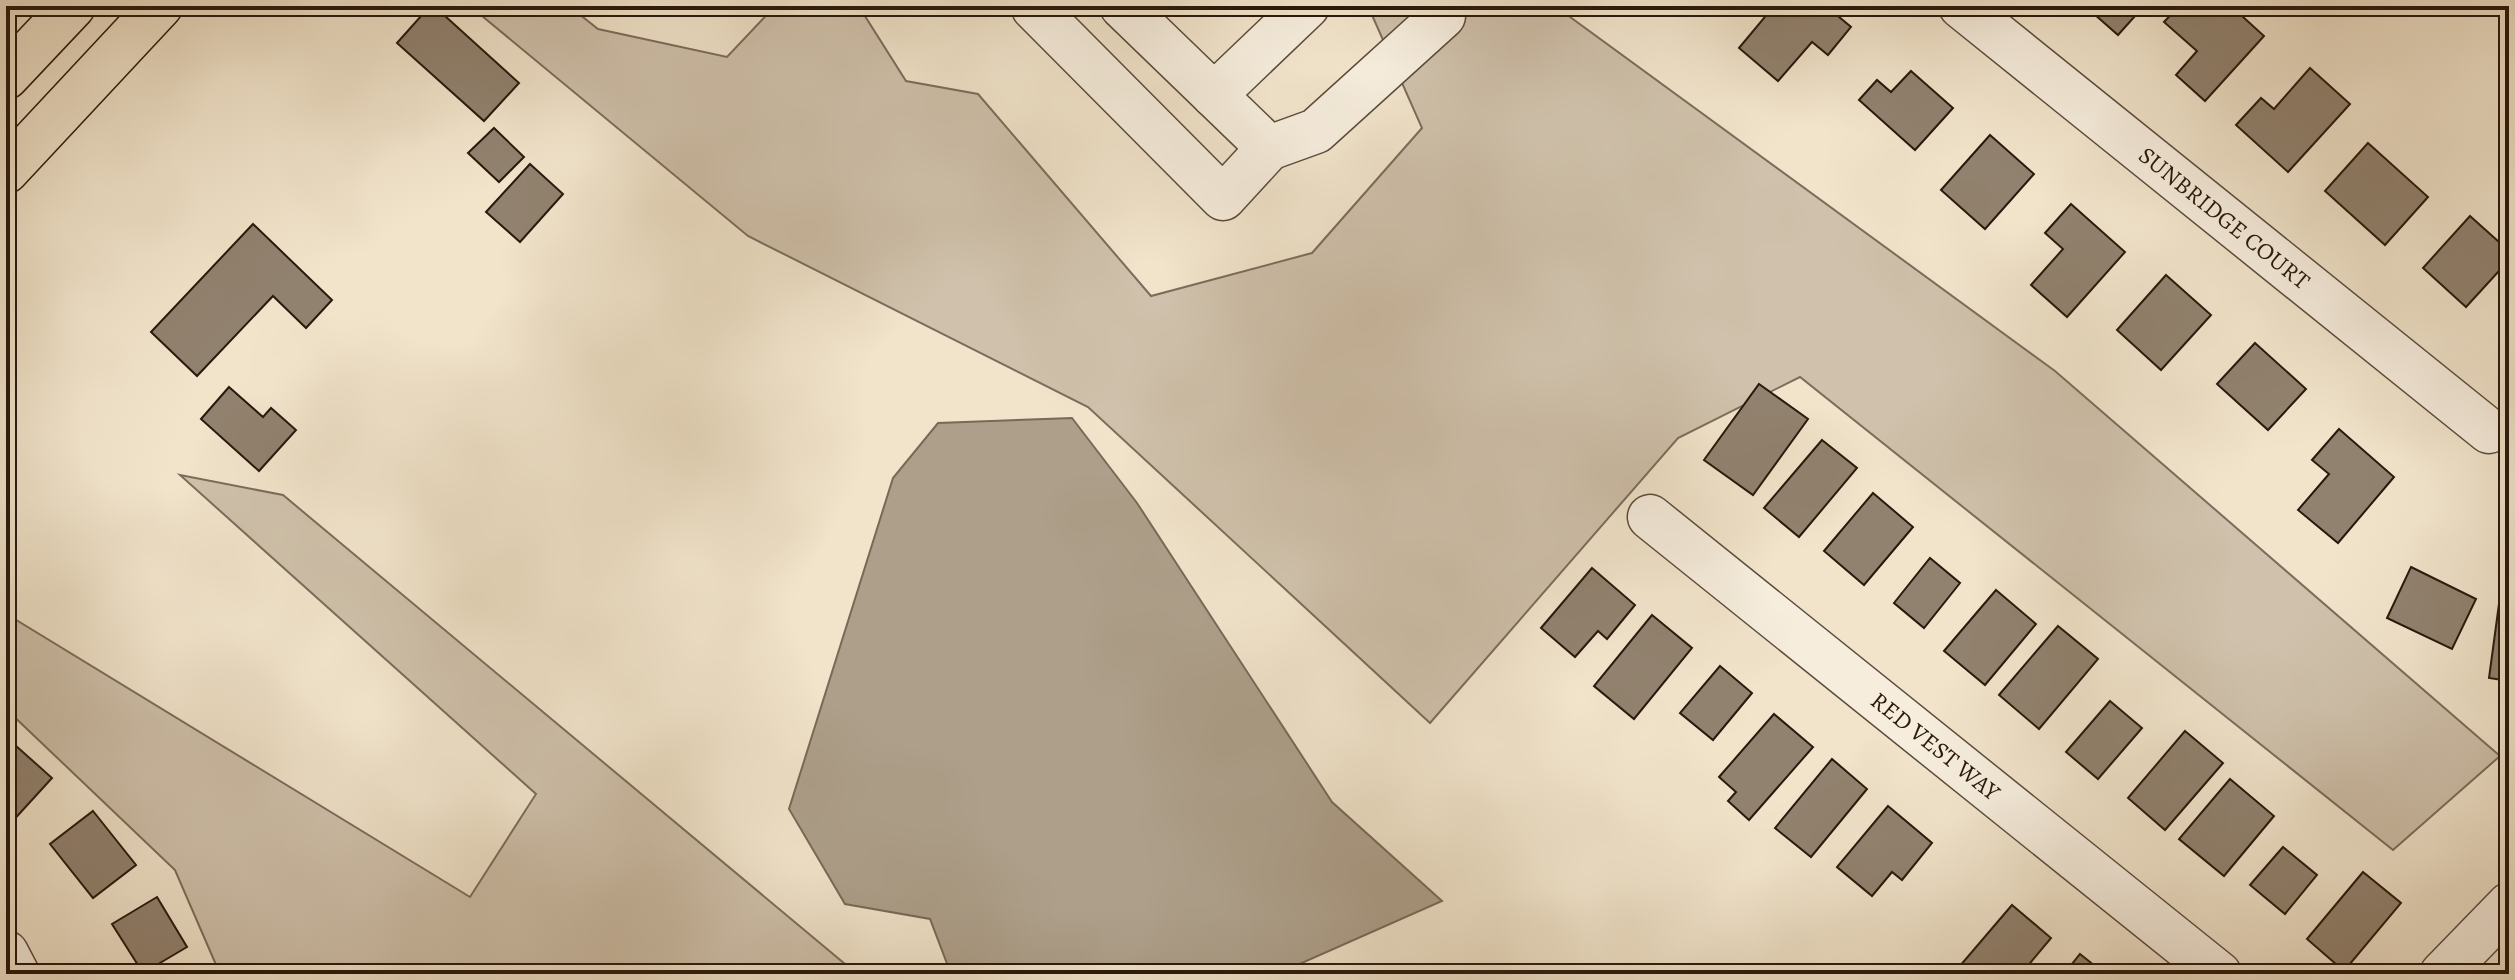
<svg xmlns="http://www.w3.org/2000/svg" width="2515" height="980" font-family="Alegreya,serif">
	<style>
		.green { fill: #cfc1ab; stroke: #7c6c5c; stroke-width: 2 }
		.water { fill: #ad9f8a; stroke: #786958; stroke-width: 2 }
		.building { fill: #91826f; stroke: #29180c; stroke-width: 2 }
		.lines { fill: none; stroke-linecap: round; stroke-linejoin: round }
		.minor-casing { stroke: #5b4b3c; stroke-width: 47 }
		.major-casing { stroke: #29180c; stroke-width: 47 }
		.minor { stroke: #f6eddd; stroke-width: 44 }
		.major { stroke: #f1e4cb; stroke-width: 44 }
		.labels { text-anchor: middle; stroke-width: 8; stroke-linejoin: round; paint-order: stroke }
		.street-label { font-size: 24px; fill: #29180c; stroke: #f6eddd }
	</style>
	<rect width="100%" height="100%" fill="#f1e4cb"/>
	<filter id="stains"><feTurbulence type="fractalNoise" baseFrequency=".0025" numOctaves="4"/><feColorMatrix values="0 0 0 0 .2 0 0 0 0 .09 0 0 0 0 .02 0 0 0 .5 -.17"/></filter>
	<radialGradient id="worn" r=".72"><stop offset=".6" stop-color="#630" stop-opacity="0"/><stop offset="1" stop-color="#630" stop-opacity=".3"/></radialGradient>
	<g class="green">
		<path d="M 470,6 L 569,6 L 598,29 L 727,57 L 775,6 L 804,6 L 863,13 L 906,81 L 978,94 L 1151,296 L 1312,253 L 1422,128 L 1368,6 L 1555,6 L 2055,371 L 2500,756 L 2393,850 L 1800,377 L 1678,438 L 1430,723 L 1088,407 L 748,236 Z"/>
		<path d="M 180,475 L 283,495 L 857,974 L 220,974 L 175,870 L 6,709 L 8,615 L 470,897 L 536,794 Z"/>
	</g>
	<path class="water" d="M 1072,418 L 1137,503 L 1332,802 L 1442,901 L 1277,974 L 951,974 L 930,919 L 845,904 L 789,809 L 893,478 L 938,423 Z"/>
	<g class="building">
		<path d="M 430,6 L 434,6 L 519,83 L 484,121 L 397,43 Z"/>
		<path d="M 1774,6 L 1826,6 L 1851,27 L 1828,55 L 1812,42 L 1778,81 L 1739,48 Z"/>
		<path d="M 2085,6 L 2144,6 L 2118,35 Z"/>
		<path d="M 2179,6 L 2231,6 L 2264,36 L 2205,101 L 2176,75 L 2197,51 L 2164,22 Z"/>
		<path d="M 2310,68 L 2350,104 L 2288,172 L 2236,125 L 2261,98 L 2274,109 Z"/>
		<path d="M 1911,71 L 1953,108 L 1915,150 L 1859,100 L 1877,80 L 1891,92 Z"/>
		<path d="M 494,128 L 524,157 L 499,182 L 468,153 Z"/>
		<path d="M 1990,135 L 2034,174 L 1985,229 L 1941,190 Z"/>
		<path d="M 2368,143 L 2428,197 L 2385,245 L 2325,191 Z"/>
		<path d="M 530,164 L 563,194 L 520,242 L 486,212 Z"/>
		<path d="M 2071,204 L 2125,252 L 2067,317 L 2031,285 L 2063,249 L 2045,233 Z"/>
		<path d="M 2470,216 L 2509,251 L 2509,260 L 2466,307 L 2423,268 Z"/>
		<path d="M 253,224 L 332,300 L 306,328 L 273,296 L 197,376 L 151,332 Z"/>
		<path d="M 2166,275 L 2211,315 L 2161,370 L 2117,330 Z"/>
		<path d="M 2255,343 L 2306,389 L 2268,430 L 2217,384 Z"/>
		<path d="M 1759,384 L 1808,419 L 1753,495 L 1704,460 Z"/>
		<path d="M 229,387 L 263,417 L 271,408 L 296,430 L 259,471 L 201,419 Z"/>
		<path d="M 2339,429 L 2394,477 L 2338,543 L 2298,510 L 2329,474 L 2312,460 Z"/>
		<path d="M 1822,440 L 1857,468 L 1799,537 L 1764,508 Z"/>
		<path d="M 1873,493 L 1913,527 L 1864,585 L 1824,551 Z"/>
		<path d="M 1930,558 L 1960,583 L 1924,628 L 1894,603 Z"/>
		<path d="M 2411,567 L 2476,599 L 2452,649 L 2387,618 Z"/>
		<path d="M 1592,568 L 1635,605 L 1607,639 L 1598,631 L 1575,657 L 1541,628 Z"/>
		<path d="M 2501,589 L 2509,591 L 2509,681 L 2489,678 Z"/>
		<path d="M 1996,590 L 2036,624 L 1985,685 L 1944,651 Z"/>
		<path d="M 1652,615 L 1692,648 L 1634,719 L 1594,686 Z"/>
		<path d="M 2058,626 L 2098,659 L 2039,729 L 1999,695 Z"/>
		<path d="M 1720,666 L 1752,693 L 1713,740 L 1680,713 Z"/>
		<path d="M 2110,701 L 2142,728 L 2098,779 L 2066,752 Z"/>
		<path d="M 1774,714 L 1813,747 L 1749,820 L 1728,801 L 1736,792 L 1719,777 Z"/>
		<path d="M 2185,731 L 2223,763 L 2165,830 L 2128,798 Z"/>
		<path d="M 6,737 L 52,778 L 10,824 L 6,820 Z"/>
		<path d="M 1832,759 L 1867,789 L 1811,857 L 1775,828 Z"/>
		<path d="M 2230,779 L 2274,816 L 2224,876 L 2179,839 Z"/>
		<path d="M 1888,806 L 1932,843 L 1902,880 L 1892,872 L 1872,896 L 1837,867 Z"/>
		<path d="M 93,811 L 136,865 L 93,898 L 50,844 Z"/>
		<path d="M 2283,847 L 2317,875 L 2285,914 L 2250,885 Z"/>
		<path d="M 2363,872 L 2401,903 L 2344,971 L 2307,939 Z"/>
		<path d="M 157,897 L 187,947 L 143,973 L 112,924 Z"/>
		<path d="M 2012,905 L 2051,938 L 2021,974 L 1953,974 Z"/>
		<path d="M 2080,954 L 2105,974 L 2064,974 Z"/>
	</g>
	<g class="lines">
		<defs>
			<g id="minor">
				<path d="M 1035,6 L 1034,8 L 1223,198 L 1269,148 L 1316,131 L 1443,16"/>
				<path d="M 1122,6 L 1269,148"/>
				<path id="s1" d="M 1961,6 L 2489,431"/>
				<path d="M 1214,95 L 1307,6"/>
				<path id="s2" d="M 1650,517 L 2219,974"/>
				<path d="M 6,953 L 17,974"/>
				<path d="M 2442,974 L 2509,905"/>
			</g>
			<g id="major">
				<path d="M 6,77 L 73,6"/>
				<path d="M 6,171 L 160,6"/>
			</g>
		</defs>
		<use href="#minor" class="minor-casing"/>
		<use href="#major" class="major-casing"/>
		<use href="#minor" class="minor"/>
		<use href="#major" class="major"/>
	</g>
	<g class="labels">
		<g class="street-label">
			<text dy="8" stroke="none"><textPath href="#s1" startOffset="338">SUNBRIDGE COURT</textPath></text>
			<text dy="8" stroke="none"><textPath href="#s2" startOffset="366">RED VEST WAY</textPath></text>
		</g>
	</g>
	<rect width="2515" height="980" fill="none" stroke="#f1e4cb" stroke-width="32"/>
	<rect x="8" y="8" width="2499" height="964" fill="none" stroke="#29180c" stroke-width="4"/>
	<rect x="16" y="16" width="2483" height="948" fill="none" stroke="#29180c" stroke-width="2"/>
	<rect width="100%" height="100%" filter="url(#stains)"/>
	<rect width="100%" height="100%" fill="url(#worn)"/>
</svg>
